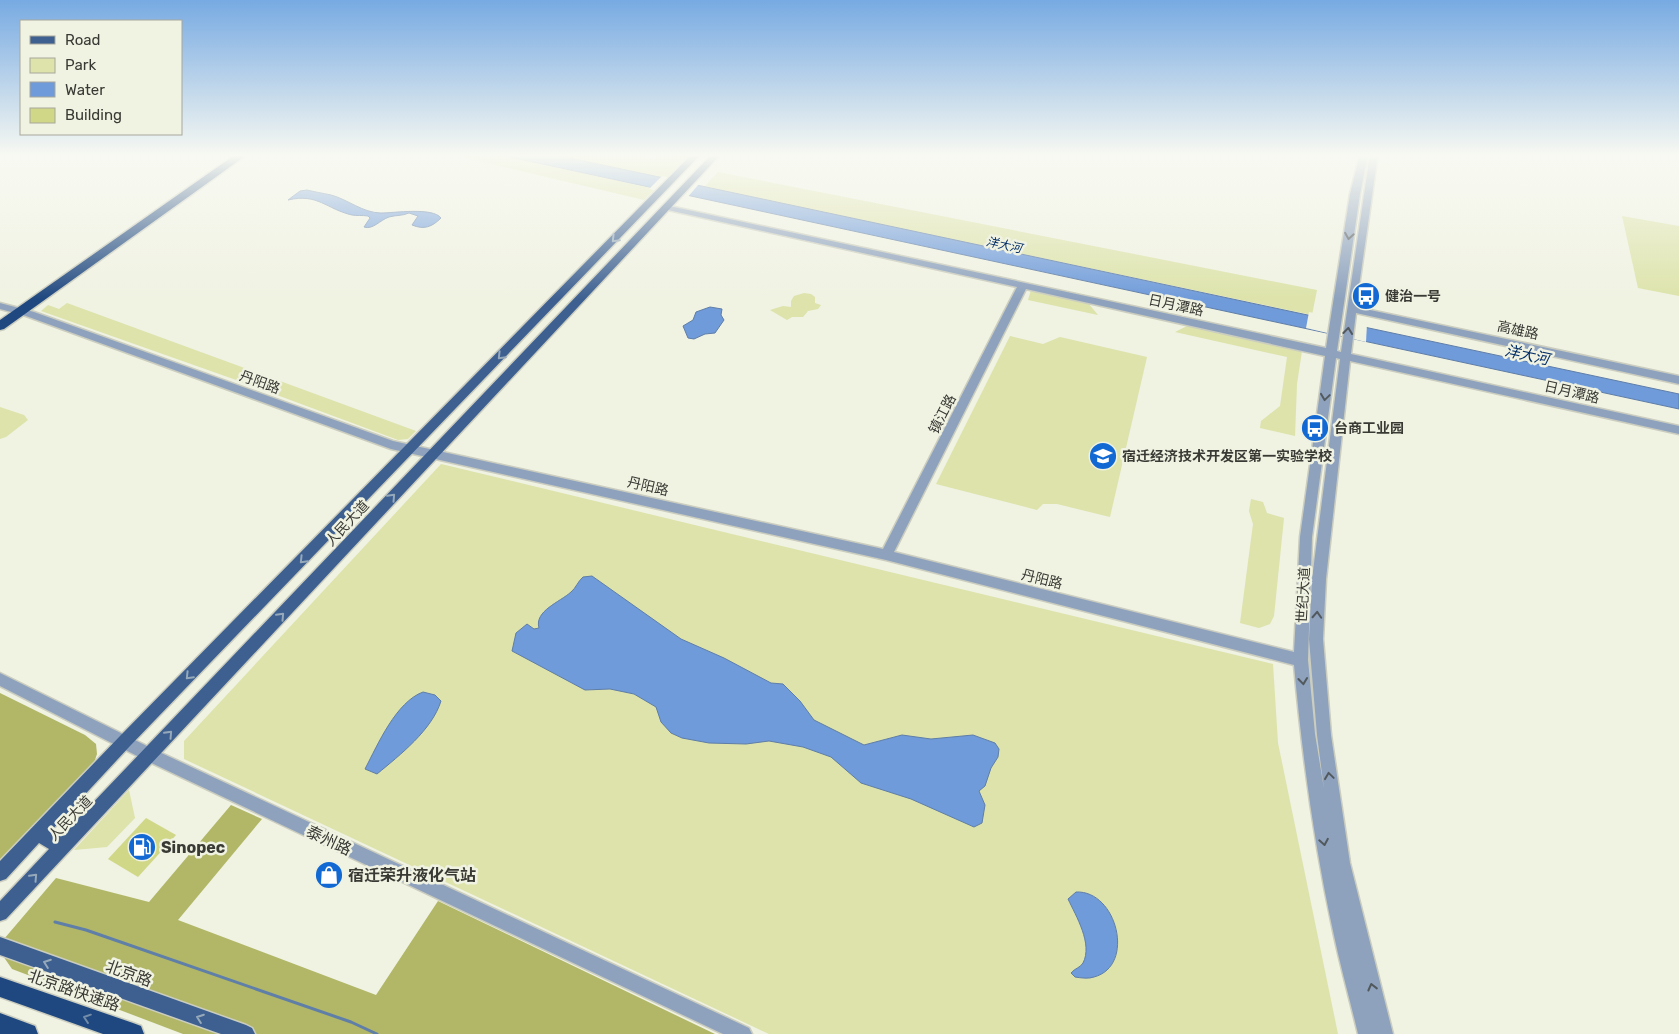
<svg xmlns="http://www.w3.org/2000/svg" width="1679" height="1034" font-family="Rubik,'Noto Sans SC',sans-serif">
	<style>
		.green { fill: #dde3aa }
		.forest { fill: #b1b767 }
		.water { fill: #6f9bda; stroke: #5f7ea8 }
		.pier { fill: #f0f2e2 }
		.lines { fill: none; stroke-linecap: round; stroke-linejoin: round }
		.stream { stroke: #5f7ea8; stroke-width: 3 }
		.building { fill: #d0d786 }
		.minor-casing { stroke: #cbcdbf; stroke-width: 3 }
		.major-casing { stroke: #cbcdbf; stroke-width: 3 }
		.highway-casing { stroke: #cbcdbf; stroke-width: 3 }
		.minor { fill: #8ea2be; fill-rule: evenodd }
		.major { fill: #3d6091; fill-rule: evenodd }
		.highway { fill: #1f4880; fill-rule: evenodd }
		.oneway { stroke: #52595d }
		.oneway2 { stroke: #96a9ba }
		.oneway3 { stroke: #738ca7 }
		.labels { text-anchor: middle; stroke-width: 5; stroke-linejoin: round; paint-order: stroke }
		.far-water-label { font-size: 12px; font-style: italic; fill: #032f67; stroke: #f0f2e2 }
		.poi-label { font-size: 14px; font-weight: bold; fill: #393a34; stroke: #f0f2e2; text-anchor: start }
		.street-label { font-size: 14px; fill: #393a34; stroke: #f0f2e2 }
		.water-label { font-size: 15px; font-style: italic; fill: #032f67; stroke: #f0f2e2 }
		.near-street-label { font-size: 16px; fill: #393a34; stroke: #f0f2e2 }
		.near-poi-label { font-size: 16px; font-weight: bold; fill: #393a34; stroke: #f0f2e2; text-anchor: start }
	</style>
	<rect width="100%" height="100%" fill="#f0f2e2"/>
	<g class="green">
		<path d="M 449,154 L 496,154 L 655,189 L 644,200 Z"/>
		<path d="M 551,154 L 629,154 L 654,160 L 660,154 L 690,154 L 667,179 Z"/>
		<path d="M 718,172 L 1317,290 L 1312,315 L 704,187 Z"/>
		<path d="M 1622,216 L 1679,226 L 1679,296 L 1638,288 Z"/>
		<path d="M 1031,290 L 1088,303 L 1098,315 L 1028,300 Z"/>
		<path d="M 804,293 L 811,294 L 815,297 L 815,303 L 821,305 L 818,309 L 808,311 L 803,317 L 792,317 L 787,320 L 770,310 L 783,306 L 791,307 L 791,301 L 794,296 Z"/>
		<path d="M 67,303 L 416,431 L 408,439 L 398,440 L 239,381 L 41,311 L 48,305 L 59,309 Z"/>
		<path d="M 1189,325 L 1302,351 L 1297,384 L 1295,436 L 1260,428 L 1261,421 L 1280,406 L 1287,357 L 1175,332 Z"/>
		<path d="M 1010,336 L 1043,344 L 1060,337 L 1147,357 L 1110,517 L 1057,504 L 1043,504 L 1037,510 L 936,484 Z"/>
		<path d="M 0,407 L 24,415 L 28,420 L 6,437 L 0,439 Z"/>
		<path d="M 441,464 L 1273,664 L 1278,743 L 1338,1034 L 769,1034 L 184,759 L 184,741 Z"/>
		<path d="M 1251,499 L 1263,502 L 1267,513 L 1284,518 L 1274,616 L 1270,624 L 1259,628 L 1240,623 L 1253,524 L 1249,511 Z"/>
		<path d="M 129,790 L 135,818 L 107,847 L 74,850 Z"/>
	</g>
	<g class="forest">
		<path d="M 0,693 L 85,735 L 96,744 L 97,754 L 94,763 L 0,860 Z"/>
		<path d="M 231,805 L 262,819 L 178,920 L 376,995 L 438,901 L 715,1034 L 183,1034 L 12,969 L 1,953 L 4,939 L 56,878 L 149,902 Z"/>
	</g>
	<g class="water">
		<path d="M 496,154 L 551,154 L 1679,394 L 1679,409 Z"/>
		<path d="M 307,190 C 315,192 322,193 331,195 C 347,199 363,213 381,213 C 394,213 433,207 441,218 C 432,227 424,230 412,225 L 418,216 L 409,213 C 402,216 396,215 389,217 C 380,220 373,230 364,227 L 370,218 L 368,216 C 362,215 357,216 352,215 C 326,209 318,193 288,200 L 300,191 Z"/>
		<path d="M 710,307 L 722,309 L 721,315 L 724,320 L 715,333 L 705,334 L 694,339 L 688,338 L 683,326 L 693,320 L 696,312 Z"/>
		<path d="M 592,576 L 681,639 L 724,658 L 771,683 L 783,684 L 800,701 L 814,720 L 864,745 L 902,735 L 931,739 L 973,735 L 995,743 L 999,749 L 998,757 L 991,768 L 985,786 L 979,791 L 985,805 L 982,823 L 974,827 L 911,799 L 861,783 L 831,757 L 803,747 L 769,741 L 746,744 L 709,743 L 682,738 L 671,733 L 661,722 L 656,707 L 634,694 L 610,689 L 585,690 L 512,651 L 516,633 L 527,624 L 534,629 L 539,628 C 534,611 560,602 571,592 C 576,588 578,581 583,577 Z"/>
		<path d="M 423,692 L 435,695 L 441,701 C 432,730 400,755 377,774 L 365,769 C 378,744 396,702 423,692 Z"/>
		<path d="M 1076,892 C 1117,890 1136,966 1094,977 C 1089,979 1081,978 1075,977 L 1071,973 C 1075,968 1080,968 1083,963 C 1093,944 1076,916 1068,899 Z"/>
	</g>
	<g class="pier">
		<path d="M 662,176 L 699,184 L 687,198 L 649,189 Z"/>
		<path d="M 1309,312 L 1367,324 L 1366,342 L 1306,328 Z"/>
	</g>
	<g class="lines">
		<path class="stream" d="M 55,922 L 86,930 L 351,1022 L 377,1034"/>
	</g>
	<path class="building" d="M 146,818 L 176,835 L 138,877 L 108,859 Z"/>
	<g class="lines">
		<defs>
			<g id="minor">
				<path d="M 1360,154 L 1368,154 L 1360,194 L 1337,351 L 1341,352 L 1370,154 L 1378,154 L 1356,307 L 1679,376 L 1679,384 L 1356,313 L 1351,354 L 1679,426 L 1679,434 L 1350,361 L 1326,579 L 1323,639 L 1331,735 L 1350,863 L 1393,1034 L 1358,1034 C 1350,1000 1340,965 1333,931 C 1314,843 1302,754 1294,665 L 886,560 L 391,449 L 26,316 L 0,309 L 0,303 L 34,312 L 393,441 L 883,549 L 1017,287 L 668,210 L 665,209 L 665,205 L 1326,348 L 1350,194 ZM 1026,289 L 1325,356 L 1300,537 L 1294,652 L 894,552 ZM 1336,358 L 1340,359 L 1312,579 L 1309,639 L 1317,735 L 1324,789 L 1315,734 L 1308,660 L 1312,537 Z"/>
				<path d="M 0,673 L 155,750 L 749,1028 L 752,1034 L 723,1034 L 145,760 L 0,686 Z"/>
			</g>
			<g id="major">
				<path d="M 692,154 L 701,154 L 130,746 L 52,830 L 52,833 L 64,833 L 712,154 L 721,154 L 6,919 L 0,921 L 0,901 L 49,849 L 39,843 L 6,879 L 0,881 L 0,861 L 120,736 Z"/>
				<path d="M 0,937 L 246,1025 L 252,1028 L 255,1034 L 221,1034 L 0,955 Z"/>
			</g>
			<g id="highway">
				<path d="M 236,154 L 248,154 L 4,329 L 0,330 L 0,320 Z"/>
				<path d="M 0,977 L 133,1023 L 141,1026 L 144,1034 L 103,1034 L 0,997 Z"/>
				<path d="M 0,1013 L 35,1026 L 38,1034 L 0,1034 Z"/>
			</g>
		</defs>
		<use href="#minor" class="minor-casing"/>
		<use href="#major" class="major-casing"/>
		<use href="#highway" class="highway-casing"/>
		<use href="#minor" class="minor"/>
		<use href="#major" class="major"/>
		<use href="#highway" class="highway"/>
	</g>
	<defs><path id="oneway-chevron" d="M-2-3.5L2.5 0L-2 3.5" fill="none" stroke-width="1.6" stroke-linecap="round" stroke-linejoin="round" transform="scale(1.25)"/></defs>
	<g class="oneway">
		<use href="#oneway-chevron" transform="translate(1349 236) rotate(99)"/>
		<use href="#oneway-chevron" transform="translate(1348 331) rotate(-84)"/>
		<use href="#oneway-chevron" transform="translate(1325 397) rotate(98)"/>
		<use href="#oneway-chevron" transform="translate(1317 615) rotate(-87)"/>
		<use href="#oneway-chevron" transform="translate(1303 681) rotate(84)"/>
		<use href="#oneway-chevron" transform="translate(1329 776) rotate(-98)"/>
		<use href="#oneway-chevron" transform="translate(1324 842) rotate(80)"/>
		<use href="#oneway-chevron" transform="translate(1372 987) rotate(-104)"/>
	</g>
	<g class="oneway2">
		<use href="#oneway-chevron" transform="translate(615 239) rotate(134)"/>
		<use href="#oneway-chevron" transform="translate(501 356) rotate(134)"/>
		<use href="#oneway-chevron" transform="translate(392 497) rotate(-47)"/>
		<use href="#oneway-chevron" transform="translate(303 560) rotate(134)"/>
		<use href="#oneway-chevron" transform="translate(281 616) rotate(-47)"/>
		<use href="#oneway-chevron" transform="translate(189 676) rotate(134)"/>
		<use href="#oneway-chevron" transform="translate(169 734) rotate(-47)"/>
		<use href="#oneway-chevron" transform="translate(34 877) rotate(-47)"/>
		<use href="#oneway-chevron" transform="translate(47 963) rotate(-160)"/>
		<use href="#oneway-chevron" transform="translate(200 1018) rotate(-160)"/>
	</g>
	<use class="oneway3" href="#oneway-chevron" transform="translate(87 1018) rotate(-161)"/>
	<linearGradient id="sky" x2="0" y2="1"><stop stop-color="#77aae2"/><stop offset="0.52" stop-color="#f8f9f2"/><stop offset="1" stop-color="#f8f9f2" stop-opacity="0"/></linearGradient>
	<rect width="1679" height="299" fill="url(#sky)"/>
	<defs>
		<symbol id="bus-disc" viewBox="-11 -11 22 22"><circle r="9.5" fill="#1269d3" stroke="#f0f2e2"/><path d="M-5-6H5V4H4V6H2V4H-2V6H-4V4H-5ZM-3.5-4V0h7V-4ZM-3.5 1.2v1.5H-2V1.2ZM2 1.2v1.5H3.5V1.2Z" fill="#fff"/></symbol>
		<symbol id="school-disc" viewBox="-11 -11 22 22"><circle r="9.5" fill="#1269d3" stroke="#f0f2e2"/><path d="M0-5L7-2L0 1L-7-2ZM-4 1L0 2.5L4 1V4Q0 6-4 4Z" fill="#fff"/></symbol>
		<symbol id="fuel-disc" viewBox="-11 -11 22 22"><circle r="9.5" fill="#1269d3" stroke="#f0f2e2"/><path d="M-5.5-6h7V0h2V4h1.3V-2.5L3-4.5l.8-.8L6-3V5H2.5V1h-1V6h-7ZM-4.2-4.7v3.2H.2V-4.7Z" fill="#fff"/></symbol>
		<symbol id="shop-disc" viewBox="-11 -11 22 22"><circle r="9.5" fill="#1269d3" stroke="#f0f2e2"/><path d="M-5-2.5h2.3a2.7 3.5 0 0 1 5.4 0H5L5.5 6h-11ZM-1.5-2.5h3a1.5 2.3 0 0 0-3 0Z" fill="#fff"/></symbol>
	</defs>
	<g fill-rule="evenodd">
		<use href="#bus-disc" x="1350" y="280" width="32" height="32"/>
		<use href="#bus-disc" x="1299" y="412" width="32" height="32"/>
		<use href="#school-disc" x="1087" y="440" width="32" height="32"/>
		<use href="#fuel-disc" x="126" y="831" width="32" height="32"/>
		<use href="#shop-disc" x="313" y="859" width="32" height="32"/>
	</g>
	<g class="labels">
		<g class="far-water-label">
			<text transform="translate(1004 245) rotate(12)" y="4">洋大河</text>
		</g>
		<g class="poi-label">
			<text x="1385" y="301">健治一号</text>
			<text x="1334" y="433">台商工业园</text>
			<text x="1122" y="461">宿迁经济技术开发区第一实验学校</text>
		</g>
		<g class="street-label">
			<text transform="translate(1176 305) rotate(12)" y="5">日月潭路</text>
			<text transform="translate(1518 330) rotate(12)" y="5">高雄路</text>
			<text transform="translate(260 382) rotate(20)" y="5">丹阳路</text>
			<text transform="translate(1572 392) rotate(13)" y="5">日月潭路</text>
			<text transform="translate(942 414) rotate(-63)" y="5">镇江路</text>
			<text transform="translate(648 486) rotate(13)" y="5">丹阳路</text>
			<text transform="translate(347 523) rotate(-47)" y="5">人民大道</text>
			<text transform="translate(1042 579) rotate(14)" y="5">丹阳路</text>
			<text transform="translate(1303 595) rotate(-87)" y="5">世纪大道</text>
			<text transform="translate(70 818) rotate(-46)" y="5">人民大道</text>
		</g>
		<g class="water-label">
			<text transform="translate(1527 355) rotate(12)" y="5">洋大河</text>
		</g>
		<g class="near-street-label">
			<text transform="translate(329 840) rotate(25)" y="6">泰州路</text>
			<text transform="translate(129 973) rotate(20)" y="6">北京路</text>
			<text transform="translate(74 990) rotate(19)" y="6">北京路快速路</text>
		</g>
		<g class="near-poi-label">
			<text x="161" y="853">Sinopec</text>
			<text x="348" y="881">宿迁荣升液化气站</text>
		</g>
	</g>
	<rect x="20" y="20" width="162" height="115" fill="#f0f2e2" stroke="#a7a89c"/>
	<rect x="30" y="36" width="25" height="8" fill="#3d6091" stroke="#a7a89c"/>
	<text x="65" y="45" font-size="15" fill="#393a34">Road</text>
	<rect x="30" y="58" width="25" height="15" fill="#dde3aa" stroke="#a7a89c"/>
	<text x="65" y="70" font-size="15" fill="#393a34">Park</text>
	<rect x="30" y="82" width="25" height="15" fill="#6f9bda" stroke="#a7a89c"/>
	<text x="65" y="95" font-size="15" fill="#393a34">Water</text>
	<rect x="30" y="108" width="25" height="15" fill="#d0d786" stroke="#a7a89c"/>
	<text x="65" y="120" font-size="15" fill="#393a34">Building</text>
</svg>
